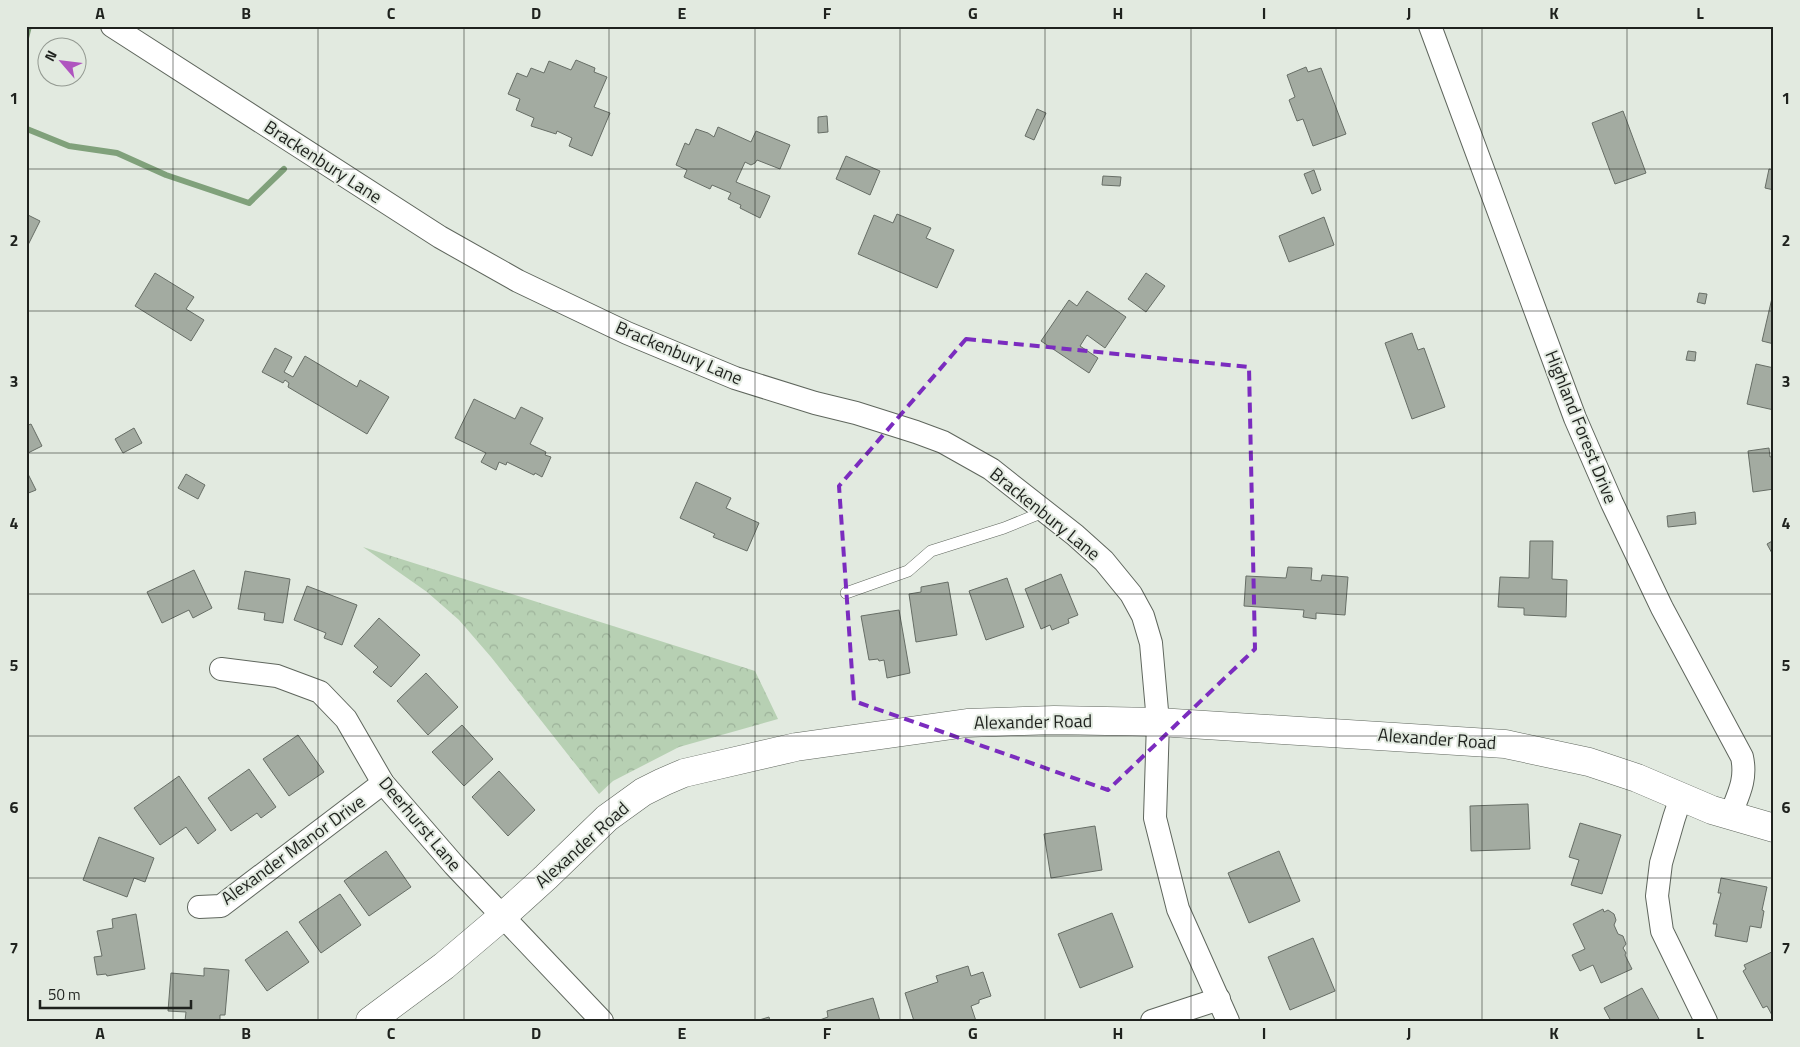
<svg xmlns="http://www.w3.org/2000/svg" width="1800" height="1047" font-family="'Titillium Web',sans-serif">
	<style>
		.forest { fill: url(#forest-crowns) }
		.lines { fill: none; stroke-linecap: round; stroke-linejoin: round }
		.stream { stroke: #80a17b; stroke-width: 6 }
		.building { fill: #a3aba1; stroke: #676e66 }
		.service-casing { stroke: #5f665d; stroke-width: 12 }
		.minor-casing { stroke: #5f665d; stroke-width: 24 }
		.tertiary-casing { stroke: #5f665d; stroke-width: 29 }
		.service { stroke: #fff; stroke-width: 11 }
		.minor { stroke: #fff; stroke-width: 22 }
		.tertiary { stroke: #fff; stroke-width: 28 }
		.marked { fill: none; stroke: #7b2cbf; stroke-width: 4; stroke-dasharray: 10 6; stroke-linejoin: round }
		.grid { fill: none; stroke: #1f221e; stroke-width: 1; stroke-opacity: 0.55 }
		.labels { text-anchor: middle; stroke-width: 4; stroke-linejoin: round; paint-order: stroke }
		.street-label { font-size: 18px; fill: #1f221e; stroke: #e2eae0 }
		.neatline { fill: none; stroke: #1f221e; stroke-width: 2 }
		.grid-label { font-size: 16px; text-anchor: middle; font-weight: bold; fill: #1f221e }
	</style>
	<defs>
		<pattern id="forest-crowns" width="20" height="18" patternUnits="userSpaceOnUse" patternTransform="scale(1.25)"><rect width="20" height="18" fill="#b7d0b3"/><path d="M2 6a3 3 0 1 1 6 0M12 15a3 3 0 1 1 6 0" fill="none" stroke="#9db29a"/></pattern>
	</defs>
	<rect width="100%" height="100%" fill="#e2eae0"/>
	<path class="forest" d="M 363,547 L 755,671 L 778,719 L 679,747 L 613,781 L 599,794 L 491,657 L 459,620 L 427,592 Z"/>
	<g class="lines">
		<g class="stream">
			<path d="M 26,38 L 29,26"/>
			<path d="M 27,129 L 69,146 L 117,153 L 166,175 L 249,203 L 284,169"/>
		</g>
	</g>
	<g class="building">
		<path d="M 576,60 L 595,68 L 594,72 L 607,77 L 594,107 L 610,113 L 592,156 L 569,146 L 572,138 L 557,131 L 556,134 L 531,126 L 534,118 L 516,110 L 520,99 L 508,94 L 517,73 L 527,77 L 531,68 L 544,73 L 549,61 L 571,70 Z"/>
		<path d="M 1306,67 L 1308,72 L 1321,68 L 1346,134 L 1313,146 L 1303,119 L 1297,121 L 1289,100 L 1295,97 L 1287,75 Z"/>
		<path d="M 1037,109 L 1046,113 L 1034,140 L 1025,136 Z"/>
		<path d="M 1623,111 L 1646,173 L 1615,184 L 1592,123 Z"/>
		<path d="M 827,116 L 828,132 L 818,133 L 818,117 Z"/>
		<path d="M 718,127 L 751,142 L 756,131 L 790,145 L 780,169 L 757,160 L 755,163 L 751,165 L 745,162 L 736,182 L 770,196 L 760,218 L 740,208 L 741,205 L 728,199 L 731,193 L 712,185 L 710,189 L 684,177 L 687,170 L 676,165 L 685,143 L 689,145 L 696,129 L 708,133 L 714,137 Z"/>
		<path d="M 846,156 L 880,171 L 870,195 L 836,179 Z"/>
		<path d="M 1769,169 L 1774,170 L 1774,190 L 1765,188 Z"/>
		<path d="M 1314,170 L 1321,190 L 1312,194 L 1304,174 Z"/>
		<path d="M 1103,176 L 1121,177 L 1120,186 L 1102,185 Z"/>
		<path d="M 26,214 L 40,221 L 26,249 Z"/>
		<path d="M 897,214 L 931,228 L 926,238 L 954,250 L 937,288 L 858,254 L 874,215 L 893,223 Z"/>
		<path d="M 1324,217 L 1334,245 L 1289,262 L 1279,236 Z"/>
		<path d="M 155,273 L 194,297 L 186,309 L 204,320 L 191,341 L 135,306 Z"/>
		<path d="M 1146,273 L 1165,286 L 1146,312 L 1128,299 Z"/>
		<path d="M 1087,291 L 1126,317 L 1105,348 L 1087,335 L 1080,346 L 1098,358 L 1089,373 L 1041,341 L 1069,300 L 1077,306 Z"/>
		<path d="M 1699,293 L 1707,294 L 1705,304 L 1697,302 Z"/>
		<path d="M 1772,298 L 1774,299 L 1774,344 L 1762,341 Z"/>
		<path d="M 1412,333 L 1418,350 L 1424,348 L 1445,407 L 1412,419 L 1385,343 Z"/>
		<path d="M 275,348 L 292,357 L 284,372 L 293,377 L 305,356 L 357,387 L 360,380 L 389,397 L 367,434 L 288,387 L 289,383 L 285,380 L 283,383 L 262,372 Z"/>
		<path d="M 1688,351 L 1696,352 L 1695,361 L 1686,360 Z"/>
		<path d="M 1756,364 L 1774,368 L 1774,410 L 1747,404 Z"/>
		<path d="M 474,399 L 515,419 L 521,407 L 543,418 L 530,444 L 546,452 L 545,455 L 551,457 L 542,477 L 535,473 L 534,475 L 507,462 L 506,465 L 499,462 L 496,470 L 481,462 L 486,453 L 455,438 Z"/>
		<path d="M 31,424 L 42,446 L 26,454 L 26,426 Z"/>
		<path d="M 134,428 L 142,443 L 123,453 L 115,439 Z"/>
		<path d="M 1769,448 L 1770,457 L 1774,456 L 1774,489 L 1753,492 L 1748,451 Z"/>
		<path d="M 26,470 L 36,490 L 26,494 Z"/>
		<path d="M 186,474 L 205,485 L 198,499 L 178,488 Z"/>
		<path d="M 696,482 L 731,498 L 726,508 L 759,523 L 747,551 L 713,537 L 715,534 L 680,518 Z"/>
		<path d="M 1695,512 L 1696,524 L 1668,527 L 1667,516 Z"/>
		<path d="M 1774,540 L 1774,557 L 1767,544 Z"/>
		<path d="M 1530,541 L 1553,541 L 1552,579 L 1567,580 L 1566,617 L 1524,615 L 1524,608 L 1498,607 L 1500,577 L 1529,578 Z"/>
		<path d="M 1288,567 L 1312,568 L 1311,580 L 1321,581 L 1322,575 L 1348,577 L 1345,615 L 1316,613 L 1316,619 L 1303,617 L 1304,610 L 1244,606 L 1246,576 L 1286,578 Z"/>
		<path d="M 194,570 L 212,608 L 193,618 L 189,610 L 162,623 L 147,592 Z"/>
		<path d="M 245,571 L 290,579 L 283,623 L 264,620 L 265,613 L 238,609 Z"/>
		<path d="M 1061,574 L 1078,615 L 1068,619 L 1069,623 L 1052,630 L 1050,625 L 1041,629 L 1025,589 Z"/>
		<path d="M 1007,578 L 1024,627 L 986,640 L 969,591 Z"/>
		<path d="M 948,582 L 957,635 L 916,642 L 909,594 L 921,592 L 921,587 Z"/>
		<path d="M 307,586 L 357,605 L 342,645 L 324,638 L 326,633 L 294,620 Z"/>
		<path d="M 899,610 L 910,673 L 887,678 L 884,660 L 879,661 L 878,659 L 869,660 L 861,616 Z"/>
		<path d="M 379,618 L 420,655 L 391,687 L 373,672 L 378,667 L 354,646 Z"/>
		<path d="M 426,673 L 458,707 L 428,735 L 397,701 Z"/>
		<path d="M 462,725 L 493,759 L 464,786 L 432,752 Z"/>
		<path d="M 298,735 L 324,772 L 289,796 L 263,759 Z"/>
		<path d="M 249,769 L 276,807 L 261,818 L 257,813 L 231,831 L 208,798 Z"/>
		<path d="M 499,771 L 535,810 L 508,836 L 472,797 Z"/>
		<path d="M 179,776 L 216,830 L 198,844 L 186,827 L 160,845 L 134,808 Z"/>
		<path d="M 1528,804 L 1530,849 L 1471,851 L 1470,806 Z"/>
		<path d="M 1580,823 L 1621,835 L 1602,894 L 1571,885 L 1579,860 L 1569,857 Z"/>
		<path d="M 1095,826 L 1102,870 L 1051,878 L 1044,834 Z"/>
		<path d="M 99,837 L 154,858 L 145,882 L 134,878 L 127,897 L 83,880 Z"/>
		<path d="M 386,851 L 411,887 L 369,916 L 344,881 Z"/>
		<path d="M 1279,851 L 1300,901 L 1249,923 L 1228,873 Z"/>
		<path d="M 1721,878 L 1767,887 L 1762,910 L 1764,911 L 1761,928 L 1750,926 L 1747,942 L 1715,936 L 1717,924 L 1713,924 L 1721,893 L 1718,893 Z"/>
		<path d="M 340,894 L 361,925 L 321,953 L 299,922 Z"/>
		<path d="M 1603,909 L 1604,912 L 1608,910 L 1614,914 L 1616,920 L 1614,925 L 1618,934 L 1623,936 L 1626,944 L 1623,948 L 1626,953 L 1625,955 L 1632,969 L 1601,983 L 1593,965 L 1580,971 L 1572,955 L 1585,949 L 1573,924 Z"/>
		<path d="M 1112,913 L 1133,967 L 1080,988 L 1058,934 Z"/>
		<path d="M 136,914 L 145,969 L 107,976 L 106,974 L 97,975 L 94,957 L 102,956 L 97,931 L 113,928 L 112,919 Z"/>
		<path d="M 287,931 L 309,962 L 267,991 L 245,960 Z"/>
		<path d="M 1313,938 L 1335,991 L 1290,1010 L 1268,957 Z"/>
		<path d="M 1774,951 L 1774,1017 L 1773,1017 L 1767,1006 L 1763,1008 L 1743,971 L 1746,969 L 1744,965 Z"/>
		<path d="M 968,966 L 971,976 L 983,972 L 991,996 L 979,1000 L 979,1003 L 971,1006 L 976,1021 L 914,1021 L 905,993 L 938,982 L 936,976 Z"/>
		<path d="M 204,968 L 229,970 L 225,1015 L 220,1015 L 220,1021 L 185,1021 L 186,1012 L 168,1011 L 171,973 L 204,976 Z"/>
		<path d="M 1642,988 L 1660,1021 L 1611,1021 L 1604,1008 Z"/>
		<path d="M 873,998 L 880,1021 L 817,1021 L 828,1017 L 827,1011 Z"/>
		<path d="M 769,1017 L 770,1021 L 756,1021 Z"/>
	</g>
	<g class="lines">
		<defs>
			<path id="service" d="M 846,593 L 908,571 L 931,551 L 1004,528 L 1046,511"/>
			<g id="minor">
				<path d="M 112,26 L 440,237 L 518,281 L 627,333 L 735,378 L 815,403 L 856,413 L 916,432 L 943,442 L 991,469 L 1075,535 L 1104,561 L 1131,594 L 1143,616 L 1151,643 L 1158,722 L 1155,818 L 1178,909 L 1228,1021"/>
				<path d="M 1430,26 L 1575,418 L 1612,503 L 1662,608 L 1742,757 C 1747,780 1738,795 1730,816"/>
				<path d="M 221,669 L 277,676 L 320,692 L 346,719 L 383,783 L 454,865 L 602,1021"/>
				<path d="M 1681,797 L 1674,818 L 1661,863 L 1657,896 L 1662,931 L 1706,1021"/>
				<path d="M 199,907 L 221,906 L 383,783"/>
				<path d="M 1152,1021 L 1219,999"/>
			</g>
			<path id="tertiary" d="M 370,1021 L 444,966 L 503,916 L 546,877 L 607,818 L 643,792 L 663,782 L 684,773 L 796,747 L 967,723 L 1054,720 L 1158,722 L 1505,744 L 1589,762 L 1637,778 L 1712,810 L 1774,828"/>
		</defs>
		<use href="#service" class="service-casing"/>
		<use href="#minor" class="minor-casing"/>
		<use href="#tertiary" class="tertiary-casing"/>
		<use href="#service" class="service"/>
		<use href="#minor" class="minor"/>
		<use href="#tertiary" class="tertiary"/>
	</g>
	<path class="marked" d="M 966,339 L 1249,367 L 1255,649 L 1108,790 L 854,701 L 839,486 Z"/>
	<path class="grid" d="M 173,26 L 173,1021M 318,26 L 318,1021M 464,26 L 464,1021M 609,26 L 609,1021M 755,26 L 755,1021M 900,26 L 900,1021M 1045,26 L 1045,1021M 1191,26 L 1191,1021M 1336,26 L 1336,1021M 1482,26 L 1482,1021M 1627,26 L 1627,1021M 26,169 L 1774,169M 26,311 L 1774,311M 26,453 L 1774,453M 26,594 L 1774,594M 26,736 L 1774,736M 26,878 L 1774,878"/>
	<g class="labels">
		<g class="street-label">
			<text transform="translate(323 162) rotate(33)" y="6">Brackenbury Lane</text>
			<text transform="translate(679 353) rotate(23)" y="6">Brackenbury Lane</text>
			<text transform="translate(1581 427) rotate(68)" y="6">Highland Forest Drive</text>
			<text transform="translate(1045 514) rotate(39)" y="6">Brackenbury Lane</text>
			<text transform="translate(1033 722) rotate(-1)" y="6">Alexander Road</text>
			<text transform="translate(1437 739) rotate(4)" y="6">Alexander Road</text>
			<text transform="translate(420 824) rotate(50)" y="6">Deerhurst Lane</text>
			<text transform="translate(582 845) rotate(-42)" y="6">Alexander Road</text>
			<text transform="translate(293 850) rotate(-36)" y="6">Alexander Manor Drive</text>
		</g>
	</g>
	<rect width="1800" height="1047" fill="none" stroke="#e2eae0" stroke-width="55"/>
	<g transform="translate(62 62) rotate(298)"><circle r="24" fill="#e2eae0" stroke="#949a92"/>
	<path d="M0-4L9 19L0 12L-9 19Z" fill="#af54bf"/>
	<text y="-8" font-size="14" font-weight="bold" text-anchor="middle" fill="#1f221e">N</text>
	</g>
	<path d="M40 1000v8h151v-8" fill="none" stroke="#1f221e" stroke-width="2.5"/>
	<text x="48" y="1000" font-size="15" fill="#1f221e" stroke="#e2eae0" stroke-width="4" paint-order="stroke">50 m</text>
	<rect x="28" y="28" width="1744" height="992" class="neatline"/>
	<g class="grid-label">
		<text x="100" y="19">A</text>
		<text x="246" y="19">B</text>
		<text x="391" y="19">C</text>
		<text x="536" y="19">D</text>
		<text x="682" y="19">E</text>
		<text x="827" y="19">F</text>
		<text x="973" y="19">G</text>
		<text x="1118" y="19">H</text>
		<text x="1264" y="19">I</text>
		<text x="1409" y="19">J</text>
		<text x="1554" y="19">K</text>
		<text x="1700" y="19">L</text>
		<text x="14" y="104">1</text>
		<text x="1786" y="104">1</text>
		<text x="14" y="246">2</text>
		<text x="1786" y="246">2</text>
		<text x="14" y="387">3</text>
		<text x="1786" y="387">3</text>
		<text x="14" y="529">4</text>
		<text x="1786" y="529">4</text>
		<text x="14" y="671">5</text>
		<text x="1786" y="671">5</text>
		<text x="14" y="813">6</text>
		<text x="1786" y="813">6</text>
		<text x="14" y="954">7</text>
		<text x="1786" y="954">7</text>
		<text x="100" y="1039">A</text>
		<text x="246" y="1039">B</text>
		<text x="391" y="1039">C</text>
		<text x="536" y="1039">D</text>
		<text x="682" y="1039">E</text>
		<text x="827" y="1039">F</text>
		<text x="973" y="1039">G</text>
		<text x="1118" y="1039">H</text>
		<text x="1264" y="1039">I</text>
		<text x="1409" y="1039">J</text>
		<text x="1554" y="1039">K</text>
		<text x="1700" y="1039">L</text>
	</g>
</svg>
